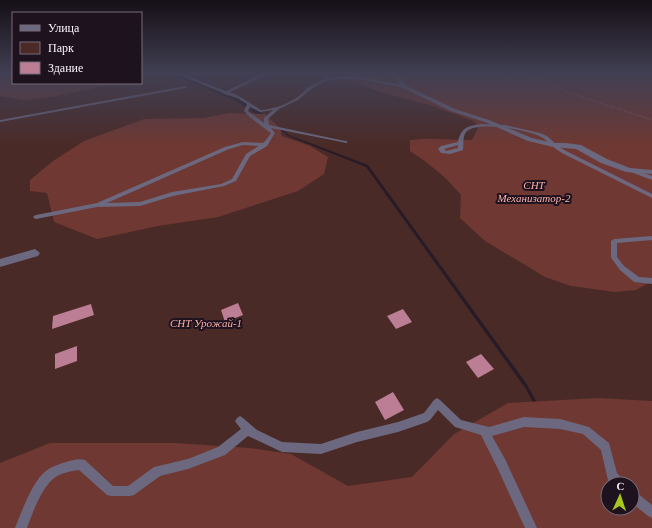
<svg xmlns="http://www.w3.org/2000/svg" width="652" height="528" font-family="Georgia,serif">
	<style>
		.green { fill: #4a2a26; fill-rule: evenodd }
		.forest { fill: #6f3832; fill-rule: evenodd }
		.building { fill: #bb7e95 }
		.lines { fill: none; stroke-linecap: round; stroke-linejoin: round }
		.path { stroke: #8b818c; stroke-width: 1.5; stroke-dasharray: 0.5 2; stroke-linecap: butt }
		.service { fill: #6c687f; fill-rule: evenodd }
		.minor { fill: #6c687f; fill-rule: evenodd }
		.labels { text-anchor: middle; stroke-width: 4; stroke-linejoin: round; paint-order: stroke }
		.park-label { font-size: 11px; font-style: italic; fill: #f9b0a7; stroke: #1e121f }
	</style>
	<rect width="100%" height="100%" fill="#271b28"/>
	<g class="green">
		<path d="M 0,73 L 13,73 L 13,83 L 141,83 L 141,73 L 168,73 L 234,100 L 270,122 L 288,136 L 366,167 L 526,389 L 589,505 L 611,528 L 0,528 Z"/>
		<path d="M 181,73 L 652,73 L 652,528 L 618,528 L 591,499 L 526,383 L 368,165 L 289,135 L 240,96 ZM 608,484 L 632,484 L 632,508 L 608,508 Z"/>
	</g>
	<g class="forest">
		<path d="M 0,73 L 13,73 L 13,83 L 118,83 L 58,96 L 26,100 L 0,96 Z"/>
		<path d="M 357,73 L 652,73 L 652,284 L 649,283 L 636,290 L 615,292 L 571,286 L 545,277 L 485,241 L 460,218 L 461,195 C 446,177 430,164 410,151 L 410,140 C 431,137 451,140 472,140 L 478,128 L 474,121 L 433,106 L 384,93 L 351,81 L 347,78 Z"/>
		<path d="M 228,113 L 265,114 L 280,128 L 282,136 L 310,146 L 328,157 L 324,174 L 298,191 L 218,217 L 158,226 L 97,239 L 54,222 L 47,193 L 30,191 L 30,180 L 53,161 L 84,141 L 144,119 L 204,118 Z"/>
		<path d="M 598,398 L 652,401 L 652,528 L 0,528 L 0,463 L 50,443 L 175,443 L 250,448 L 291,454 L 348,486 L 412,477 L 454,434 L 508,403 ZM 608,484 L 632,484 L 632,508 L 608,508 Z"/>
	</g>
	<g class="building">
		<path d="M 238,303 L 243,315 L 225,322 L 221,310 Z"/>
		<path d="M 91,304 L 94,315 L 52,329 L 53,316 Z"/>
		<path d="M 403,309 L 412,322 L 396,329 L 387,316 Z"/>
		<path d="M 77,346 L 77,361 L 55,369 L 55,354 Z"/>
		<path d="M 481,354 L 494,369 L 478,378 L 466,362 Z"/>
		<path d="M 393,392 L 404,410 L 385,420 L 375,402 Z"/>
	</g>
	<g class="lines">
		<path class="path" d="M 521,73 L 535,77 L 570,93 L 652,120"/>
		<g class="service">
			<path d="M 174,73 L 180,73 L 226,91 L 264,73 L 270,73 L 230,92 L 239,96 L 261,110 C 275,109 290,103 300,95 C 304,92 307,87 312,85 C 335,72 362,76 386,82 C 393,83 401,84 407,87 L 405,88 L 359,79 L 336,79 L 326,81 L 314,87 L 298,100 L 279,109 L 268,119 L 269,125 L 345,141 L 347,141 L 347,143 L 271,128 L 275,133 L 267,146 L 250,156 L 236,181 L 224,186 L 173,196 L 140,206 L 97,207 L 36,219 L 34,218 L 33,217 L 34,216 L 36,215 L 97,203 L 225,147 L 243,142 L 263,143 L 266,140 L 271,133 L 268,131 L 251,118 L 244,111 L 247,104 L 237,98 L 224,94 L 223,93 ZM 250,107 L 260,112 L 273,110 L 264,118 L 264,123 L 248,111 ZM 243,145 L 259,146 L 246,154 L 232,179 L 221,184 L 172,192 L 140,202 L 107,203 L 229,149 Z"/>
			<path d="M 185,86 L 187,87 L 186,88 L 0,122 L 0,120 Z"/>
			<path d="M 482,124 L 505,125 L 540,133 L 547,136 L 558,146 L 566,151 L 652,194 L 652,198 L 562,153 C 558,150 554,148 550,144 C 547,142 546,140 543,138 C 531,130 476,120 466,132 C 462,138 464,144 463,150 L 450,154 L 441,153 L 438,149 L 441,146 L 458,142 C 461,127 468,126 482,124 ZM 458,145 L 458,148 L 446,151 L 444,149 Z"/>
			<path d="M 630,168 L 652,176 L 652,180 L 628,171 L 627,170 Z"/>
			<path d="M 652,236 L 652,240 L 617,243 L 617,257 L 624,266 L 639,277 L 652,278 L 652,284 L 634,282 L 620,270 L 612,259 L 611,257 L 611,241 L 614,239 Z"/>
			<path d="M 437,398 L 440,400 L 461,420 L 489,427 L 524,417 L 560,419 L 589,427 L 609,443 L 617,473 L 624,480 L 625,484 L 612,484 L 608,480 L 607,476 L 601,450 L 583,434 L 560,429 L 524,427 L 492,436 L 505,459 L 537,528 L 525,528 L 497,467 L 481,435 L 455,427 L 438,410 L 430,420 L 427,422 L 398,432 L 357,442 L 321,454 L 282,452 L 248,436 L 225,455 L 188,469 L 160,476 L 134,495 L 130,496 L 111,496 L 107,495 L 79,470 C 71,471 60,473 53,479 C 41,489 32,514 27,528 L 15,528 C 21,513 33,480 46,471 C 52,466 60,464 66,462 C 72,460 79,458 85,460 L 113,486 L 128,486 L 154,467 L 188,459 L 218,447 L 241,429 L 237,424 L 235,421 L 237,418 L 240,416 L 243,418 L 257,430 L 282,442 L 321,444 L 357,432 L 398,422 L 424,413 L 434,400 Z"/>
			<path d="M 632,491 L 636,492 L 652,505 L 652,518 L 648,516 L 632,503 Z"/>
		</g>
		<g class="minor">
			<path d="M 391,73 L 396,73 L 407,86 L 455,109 L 489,120 L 532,138 L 553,143 L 566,143 L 581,145 L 607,159 L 630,168 L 652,170 L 652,174 L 626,172 L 601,163 L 576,149 L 553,147 L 528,141 L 485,122 L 451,111 L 403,88 Z"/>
			<path d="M 35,249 L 40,253 L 38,256 L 0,267 L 0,259 Z"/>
		</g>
	</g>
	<linearGradient id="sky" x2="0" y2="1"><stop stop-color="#150f16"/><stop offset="0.5" stop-color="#413f53"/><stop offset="1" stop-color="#413f53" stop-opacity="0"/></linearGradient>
	<rect width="652" height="147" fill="url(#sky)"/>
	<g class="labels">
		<g class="park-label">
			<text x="534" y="189">СНТ<tspan x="534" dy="13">Механизатор-2</tspan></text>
			<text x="206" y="327">СНТ Урожай-1</text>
		</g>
	</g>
	<rect x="12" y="12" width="130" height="72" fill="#1e121f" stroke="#766b77"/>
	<rect x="20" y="25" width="20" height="6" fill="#6c687f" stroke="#766b77"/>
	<text x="48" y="32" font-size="12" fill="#faf1fa">Улица</text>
	<rect x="20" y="42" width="20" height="12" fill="#4a2a26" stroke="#766b77"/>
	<text x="48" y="52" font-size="12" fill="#faf1fa">Парк</text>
	<rect x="20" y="62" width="20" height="12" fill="#bb7e95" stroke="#766b77"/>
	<text x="48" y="72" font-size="12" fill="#faf1fa">Здание</text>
	<g transform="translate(620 496) rotate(3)"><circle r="19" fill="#1e121f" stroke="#766b77"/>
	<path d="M0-3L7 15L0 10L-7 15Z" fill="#a7c71e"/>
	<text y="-6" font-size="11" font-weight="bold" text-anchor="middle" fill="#faf1fa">С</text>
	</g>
</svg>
